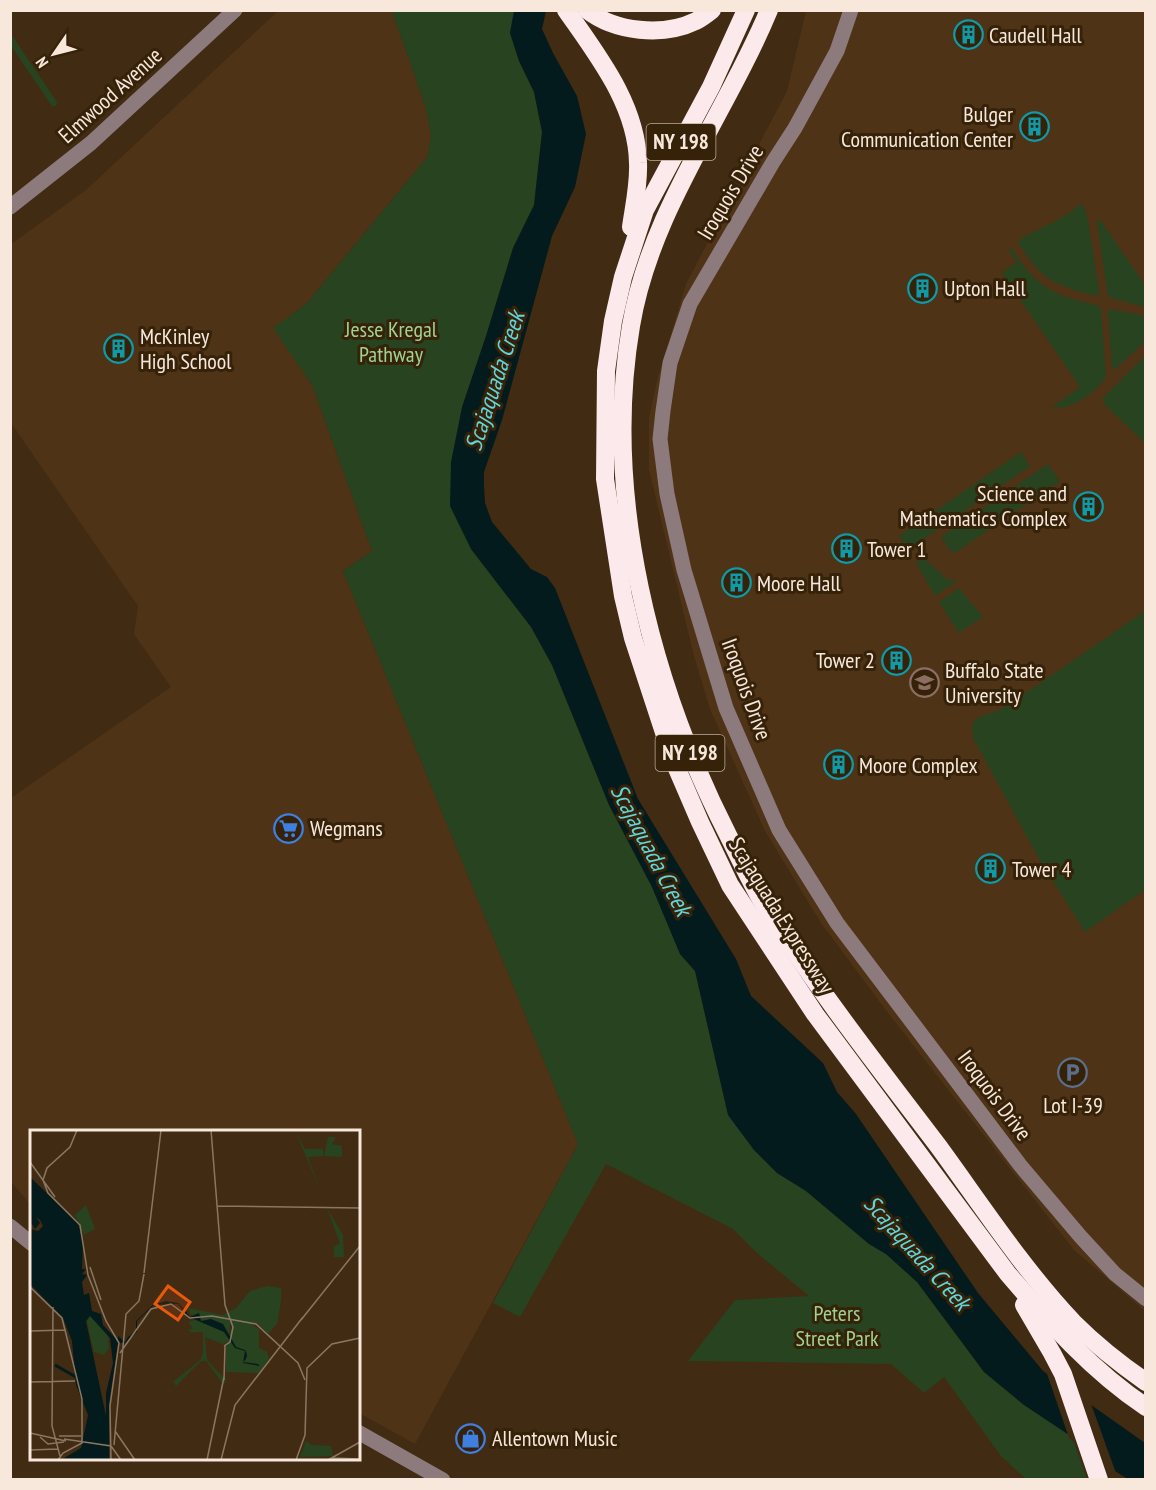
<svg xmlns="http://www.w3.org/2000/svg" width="1156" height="1490" font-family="'PT Sans Narrow',sans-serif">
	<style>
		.built { fill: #4f3316 }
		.green { fill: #284320 }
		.water { fill: #031b1c }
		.pier { fill: #412b13 }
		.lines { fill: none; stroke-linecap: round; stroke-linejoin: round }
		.minor { stroke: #8c7a7c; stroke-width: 15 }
		.highway { stroke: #fbe9eb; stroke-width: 18 }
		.labels { text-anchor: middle; stroke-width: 6; stroke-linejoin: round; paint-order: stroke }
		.shield { fill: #362109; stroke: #bdac9c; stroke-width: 1.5 }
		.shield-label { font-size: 21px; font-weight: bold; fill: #f7e8db }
		.poi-label { font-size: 22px; fill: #f7e8db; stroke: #362109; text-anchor: start }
		.street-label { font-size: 22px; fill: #f7e8db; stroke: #362109 }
		.park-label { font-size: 22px; fill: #9fd392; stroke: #362109 }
		.water-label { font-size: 24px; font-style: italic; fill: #61d6da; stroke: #362109 }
		.inset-river { fill: none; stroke: #031b1c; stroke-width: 3 }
		.inset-road { fill: none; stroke: #8a7763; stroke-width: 1.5 }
		.view { fill: #e8590c; fill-opacity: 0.15; stroke: #e8590c; stroke-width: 3 }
		.inset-edge { fill: none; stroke: #f7e8db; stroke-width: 3 }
	</style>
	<rect width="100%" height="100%" fill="#412b13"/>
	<g class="built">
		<path d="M 278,11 L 392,11 L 426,108 L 431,135 L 428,156 L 307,303 L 274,328 L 312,385 L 372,551 L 343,571 L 578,1144 L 415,1444 L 359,1413 L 358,1132 L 32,1132 L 31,1205 L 11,1182 L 11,798 L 171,687 L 134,634 L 138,606 L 11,423 L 10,245 L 86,190 Z"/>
		<path d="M 806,11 L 1145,11 L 1145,1311 L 1074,1250 L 888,1013 L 821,923 L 765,831 L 710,709 L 694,656 L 649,470 L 649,417 L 658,377 L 686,284 L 787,91 Z"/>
	</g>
	<g class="green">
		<path d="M 392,11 L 514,11 L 510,33 L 519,61 L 534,92 L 542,132 L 534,205 L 513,248 L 486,336 L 462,407 L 471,549 L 531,627 L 552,665 L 609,805 L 652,887 L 680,954 L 695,971 L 728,1115 L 754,1150 L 777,1173 L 806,1191 L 869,1244 L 886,1254 L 917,1282 L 984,1372 L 1024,1405 L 1072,1436 L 1087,1479 L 1026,1479 L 1001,1456 L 944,1377 L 924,1393 L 891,1364 L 688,1361 L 735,1300 L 809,1296 L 757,1253 L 733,1229 L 606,1164 L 520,1317 L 493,1303 L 578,1144 L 343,571 L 372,551 L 312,385 L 273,328 L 307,303 L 428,156 L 431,135 L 426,108 Z"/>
		<path d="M 11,34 L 57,102 L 56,106 L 52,106 L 11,46 Z"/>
		<path d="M 1082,203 L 1087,215 L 1099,291 L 1097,296 C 1055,286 1041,280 1018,242 L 1020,239 L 1065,216 Z"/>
		<path d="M 1097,221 L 1101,221 L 1145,285 L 1145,307 L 1108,297 Z"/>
		<path d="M 1012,249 C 1037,288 1052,295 1096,305 L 1101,308 L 1106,377 C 1096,392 1070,412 1052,407 L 1080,387 L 1002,273 L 1017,262 L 1008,250 Z"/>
		<path d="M 1110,309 L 1145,316 L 1145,342 L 1114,370 L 1112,367 L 1108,313 Z"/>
		<path d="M 1145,356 L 1145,443 L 1105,405 L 1102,399 Z"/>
		<path d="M 1021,452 L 1030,466 L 912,547 L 907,547 L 899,536 Z"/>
		<path d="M 1048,464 L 1060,481 L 953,554 L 941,537 Z"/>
		<path d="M 924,558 L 949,581 L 952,579 L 956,582 L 935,596 L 916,563 Z"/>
		<path d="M 959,588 L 983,617 L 959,633 L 939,602 Z"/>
		<path d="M 1145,611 L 1145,890 L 1085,932 L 1038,857 L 973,738 L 972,726 L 974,721 L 979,717 L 1000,710 L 1023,695 Z"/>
	</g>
	<path class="water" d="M 514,11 L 546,11 L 542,29 L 553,53 L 577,96 L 586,134 L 575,187 L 552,236 L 502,420 L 484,472 L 484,486 L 485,503 L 492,522 L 531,569 L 547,577 L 555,588 L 638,799 L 736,959 L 751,996 L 823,1063 L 837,1092 L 856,1114 L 978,1293 L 1043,1371 L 1145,1443 L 1145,1479 L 1128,1479 L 1103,1464 L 1072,1437 L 1024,1405 L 984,1372 L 917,1282 L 886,1254 L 869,1244 L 806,1191 L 777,1173 L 754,1150 L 728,1115 L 695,971 L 680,954 L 652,887 L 609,805 L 552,665 L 531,627 L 471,549 L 450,506 L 451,462 L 462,407 L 486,336 L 513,248 L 534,205 L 542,132 L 534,92 L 519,61 L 510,33 Z"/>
	<path class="pier" d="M 1045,1368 L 1090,1401 L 1117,1476 L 1101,1466 L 1069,1438 Z"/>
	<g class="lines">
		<g class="minor">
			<path d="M 851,10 L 837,51 L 795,128 L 773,162 L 690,304 L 670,363 L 663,411 L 660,439 L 667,494 L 684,570 L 726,708 L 779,830 L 837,923 L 1020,1165 L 1080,1236 L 1115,1274 L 1146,1299"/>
			<path d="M 10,207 L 91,143 L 235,10"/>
			<path d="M 10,1226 L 32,1244"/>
			<path d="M 358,1432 L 443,1480"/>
		</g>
		<g class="highway">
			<path d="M 566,10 C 598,56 637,105 638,163 C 639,184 634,206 631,227"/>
			<path d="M 587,10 C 615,32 663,37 696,21 C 702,18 707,14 712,10"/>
			<path d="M 746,10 L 711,87 L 645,210 L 623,277 L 613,321 L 606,371 L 605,479 L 623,596 L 633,638 L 672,757 L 700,822 L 730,885 L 815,1014 L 1008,1274 C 1050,1323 1092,1371 1146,1407"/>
			<path d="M 769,10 C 725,116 650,211 631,326 C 602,496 651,684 728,835 C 740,859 751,883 764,905 C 817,989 879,1068 939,1147 C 982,1206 1023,1269 1073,1322 C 1095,1344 1120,1364 1146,1382"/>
			<path d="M 1024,1305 L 1052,1353 L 1063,1374 L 1099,1480"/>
		</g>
	</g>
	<defs>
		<symbol id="building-ring" viewBox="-11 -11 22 22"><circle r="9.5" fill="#362109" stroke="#0f9aa8" stroke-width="1.5"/><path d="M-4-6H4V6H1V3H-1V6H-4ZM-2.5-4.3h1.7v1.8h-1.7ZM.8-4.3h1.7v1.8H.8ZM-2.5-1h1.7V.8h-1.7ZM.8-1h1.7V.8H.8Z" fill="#0f9aa8"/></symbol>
		<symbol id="university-ring" viewBox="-11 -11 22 22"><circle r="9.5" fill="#362109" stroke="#8d6e63" stroke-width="1.5"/><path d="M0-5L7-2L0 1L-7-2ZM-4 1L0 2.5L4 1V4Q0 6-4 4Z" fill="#8d6e63"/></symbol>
		<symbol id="supermarket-ring" viewBox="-11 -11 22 22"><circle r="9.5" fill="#362109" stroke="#3f7fe0" stroke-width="1.5"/><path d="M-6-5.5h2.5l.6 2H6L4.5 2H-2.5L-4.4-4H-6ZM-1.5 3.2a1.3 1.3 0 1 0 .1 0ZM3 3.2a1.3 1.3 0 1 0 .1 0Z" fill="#3f7fe0"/></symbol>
		<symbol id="parking-ring" viewBox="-11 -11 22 22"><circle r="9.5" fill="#362109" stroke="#5c6f8a" stroke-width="1.5"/><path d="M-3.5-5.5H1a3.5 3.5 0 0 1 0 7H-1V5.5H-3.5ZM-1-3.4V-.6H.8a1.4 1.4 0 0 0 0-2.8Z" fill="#5c6f8a"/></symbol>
		<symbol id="shop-ring" viewBox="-11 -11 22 22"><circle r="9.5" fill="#362109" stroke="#3f7fe0" stroke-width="1.5"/><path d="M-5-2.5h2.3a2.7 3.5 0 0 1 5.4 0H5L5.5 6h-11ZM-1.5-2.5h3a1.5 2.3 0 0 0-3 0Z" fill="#3f7fe0"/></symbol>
	</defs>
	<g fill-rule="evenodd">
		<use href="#building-ring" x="952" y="18" width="33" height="33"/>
		<use href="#building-ring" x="1018" y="110" width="33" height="33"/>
		<use href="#building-ring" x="906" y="272" width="33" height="33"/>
		<use href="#building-ring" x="102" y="332" width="33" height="33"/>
		<use href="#building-ring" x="1072" y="490" width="33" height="33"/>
		<use href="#building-ring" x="830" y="532" width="33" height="33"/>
		<use href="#building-ring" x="720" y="566" width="33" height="33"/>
		<use href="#building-ring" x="880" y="644" width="33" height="33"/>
		<use href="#university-ring" x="908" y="666" width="33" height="33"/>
		<use href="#building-ring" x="822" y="748" width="33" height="33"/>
		<use href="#supermarket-ring" x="272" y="812" width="33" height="33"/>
		<use href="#building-ring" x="974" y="852" width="33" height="33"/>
		<use href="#parking-ring" x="1056" y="1056" width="33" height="33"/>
		<use href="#shop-ring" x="454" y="1422" width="33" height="33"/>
	</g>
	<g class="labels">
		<g class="shield">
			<rect x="646.5" y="124" width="69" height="36" rx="4.5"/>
			<rect x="655.5" y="735" width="69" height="36" rx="4.5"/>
		</g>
		<g class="shield-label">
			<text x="681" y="149">NY 198</text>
			<text x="690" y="760">NY 198</text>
		</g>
		<g class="poi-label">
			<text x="989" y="43">Caudell Hall</text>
			<text x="1013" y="122" text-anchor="end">Bulger<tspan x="1013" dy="25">Communication Center</tspan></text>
			<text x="944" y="296">Upton Hall</text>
			<text x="140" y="344">McKinley<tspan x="140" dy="25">High School</tspan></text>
			<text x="1067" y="501" text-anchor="end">Science and<tspan x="1067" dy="25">Mathematics Complex</tspan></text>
			<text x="867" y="557">Tower 1</text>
			<text x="757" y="591">Moore Hall</text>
			<text x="875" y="668" text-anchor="end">Tower 2</text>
			<text x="945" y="678">Buffalo State<tspan x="945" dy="25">University</tspan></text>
			<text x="859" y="773">Moore Complex</text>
			<text x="310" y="836">Wegmans</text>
			<text x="1012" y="877">Tower 4</text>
			<text x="1073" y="1113" text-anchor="middle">Lot I-39</text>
			<text x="492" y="1446">Allentown Music</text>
		</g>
		<g class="street-label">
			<text transform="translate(110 95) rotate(-42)" y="8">Elmwood Avenue</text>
			<text transform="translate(730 192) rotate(-59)" y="8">Iroquois Drive</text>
			<text transform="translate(747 689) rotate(70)" y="8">Iroquois Drive</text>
			<text transform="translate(782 915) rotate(58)" y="8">Scajaquada Expressway</text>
			<text transform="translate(995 1095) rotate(53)" y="8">Iroquois Drive</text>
		</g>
		<g class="park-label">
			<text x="391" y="337">Jesse Kregal<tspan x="391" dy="25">Pathway</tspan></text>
			<text x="837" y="1321">Peters<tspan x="837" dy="25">Street Park</tspan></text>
		</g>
		<g class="water-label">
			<text transform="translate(495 381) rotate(-72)" y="8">Scajaquada Creek</text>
			<text transform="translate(651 850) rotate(62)" y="8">Scajaquada Creek</text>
			<text transform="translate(917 1253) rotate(48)" y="8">Scajaquada Creek</text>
		</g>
	</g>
	<g transform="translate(30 1130)">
		<rect width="330" height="330" fill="#412b13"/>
		<path d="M 265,0 L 275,19 L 293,19 L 293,26 L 278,27 L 291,63 ZM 298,7 L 306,7 L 302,14 L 312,16 L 312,27 L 294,26 ZM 56,75 L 65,99 L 54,105 L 45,85 ZM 297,78 L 313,105 L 314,127 L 304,127 L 304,116 L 310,114 ZM 237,156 L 251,158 L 251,171 L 247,194 L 238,204 L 227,193 L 200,194 L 199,211 L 193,214 L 175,207 L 177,230 L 197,251 L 193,254 L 176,231 L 171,231 L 146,256 L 143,252 L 170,230 L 173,223 L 173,202 L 167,202 L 167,215 L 167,202 L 157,203 L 161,202 L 158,199 L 163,199 L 158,192 L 172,188 L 160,184 L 159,178 L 192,185 L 206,178 L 220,161 ZM 60,186 L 77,202 L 79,218 L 74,225 L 64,222 L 57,192 ZM 204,193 L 219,193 L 229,199 L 229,218 L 237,222 L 239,229 L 229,243 L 196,242 L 196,216 ZM 276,311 L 282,315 L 301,316 L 303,326 L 270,327 Z" fill="#284320"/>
		<path d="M 0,47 L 48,93 L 53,113 L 52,139 L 56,139 L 52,144 L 57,145 L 52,152 L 54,165 L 59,163 L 62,181 L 71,184 L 73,195 L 88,211 L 88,206 L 95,212 L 98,207 L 106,201 L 106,191 L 123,175 L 136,171 L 148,173 L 155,180 L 160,187 L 169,183 L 171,191 L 181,189 L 193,194 L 206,217 L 215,220 L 216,222 L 217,225 L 216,229 L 213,232 L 228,234 L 230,236 L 213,233 L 215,221 L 205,218 L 194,202 L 159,187 L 148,174 L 124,175 L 107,191 L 107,202 L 95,213 L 88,213 L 79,274 L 79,330 L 31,330 L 51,318 L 58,285 L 46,255 L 42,211 L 33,188 L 0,154 L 0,99 L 8,101 L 13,96 L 10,90 L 6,87 L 10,93 L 5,99 L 0,91 ZM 60,186 L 80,208 L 83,233 L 76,263 L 76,286 L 56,191 Z" fill="#031b1c" fill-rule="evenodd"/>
		<path class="inset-river" d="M 25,235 L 46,247"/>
		<path class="inset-road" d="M 47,0 L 40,17 L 17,38 L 13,50 L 18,63 L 50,95 L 58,145 L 76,191 L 89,213 L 80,276 L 81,330M 181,0 L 195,175 L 203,197 L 200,212 L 194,216M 0,32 L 25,67M 187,76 L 330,78M 60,137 L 71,170M 114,143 L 131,0M 0,157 L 32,188 L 52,269 L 52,313 L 33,323 L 28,330M 23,177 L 22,296 L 30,326M 271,190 L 330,116M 0,201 L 35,200M 90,223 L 121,179 L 141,174 L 160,188 L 182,186 L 226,194 L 268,233 L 275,250M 194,250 L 195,215M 0,252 L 45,251M 85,301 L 105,330M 0,303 L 36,311M 29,306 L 51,306M 10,307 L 18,314 L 34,312M 34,309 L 81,316 L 91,330M 84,315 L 96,184 L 109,171 L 114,144M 0,320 L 28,319M 302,328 L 330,329M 177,330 L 194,247M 191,330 L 205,275 L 273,187M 266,330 L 275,305 L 277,238 L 302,214 L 330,208M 298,330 L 330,312"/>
		<path class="view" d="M 138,156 L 160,172 L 148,190 L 125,174 Z"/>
		<rect width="330" height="330" class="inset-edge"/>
	</g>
	<rect width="1156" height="1490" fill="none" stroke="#f7e8db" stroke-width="24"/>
	<g transform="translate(54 54) rotate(235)" stroke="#362109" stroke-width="4.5" paint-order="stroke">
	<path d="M0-4.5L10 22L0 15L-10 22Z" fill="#f7e8db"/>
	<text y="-9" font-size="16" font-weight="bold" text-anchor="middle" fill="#f7e8db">N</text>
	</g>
</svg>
